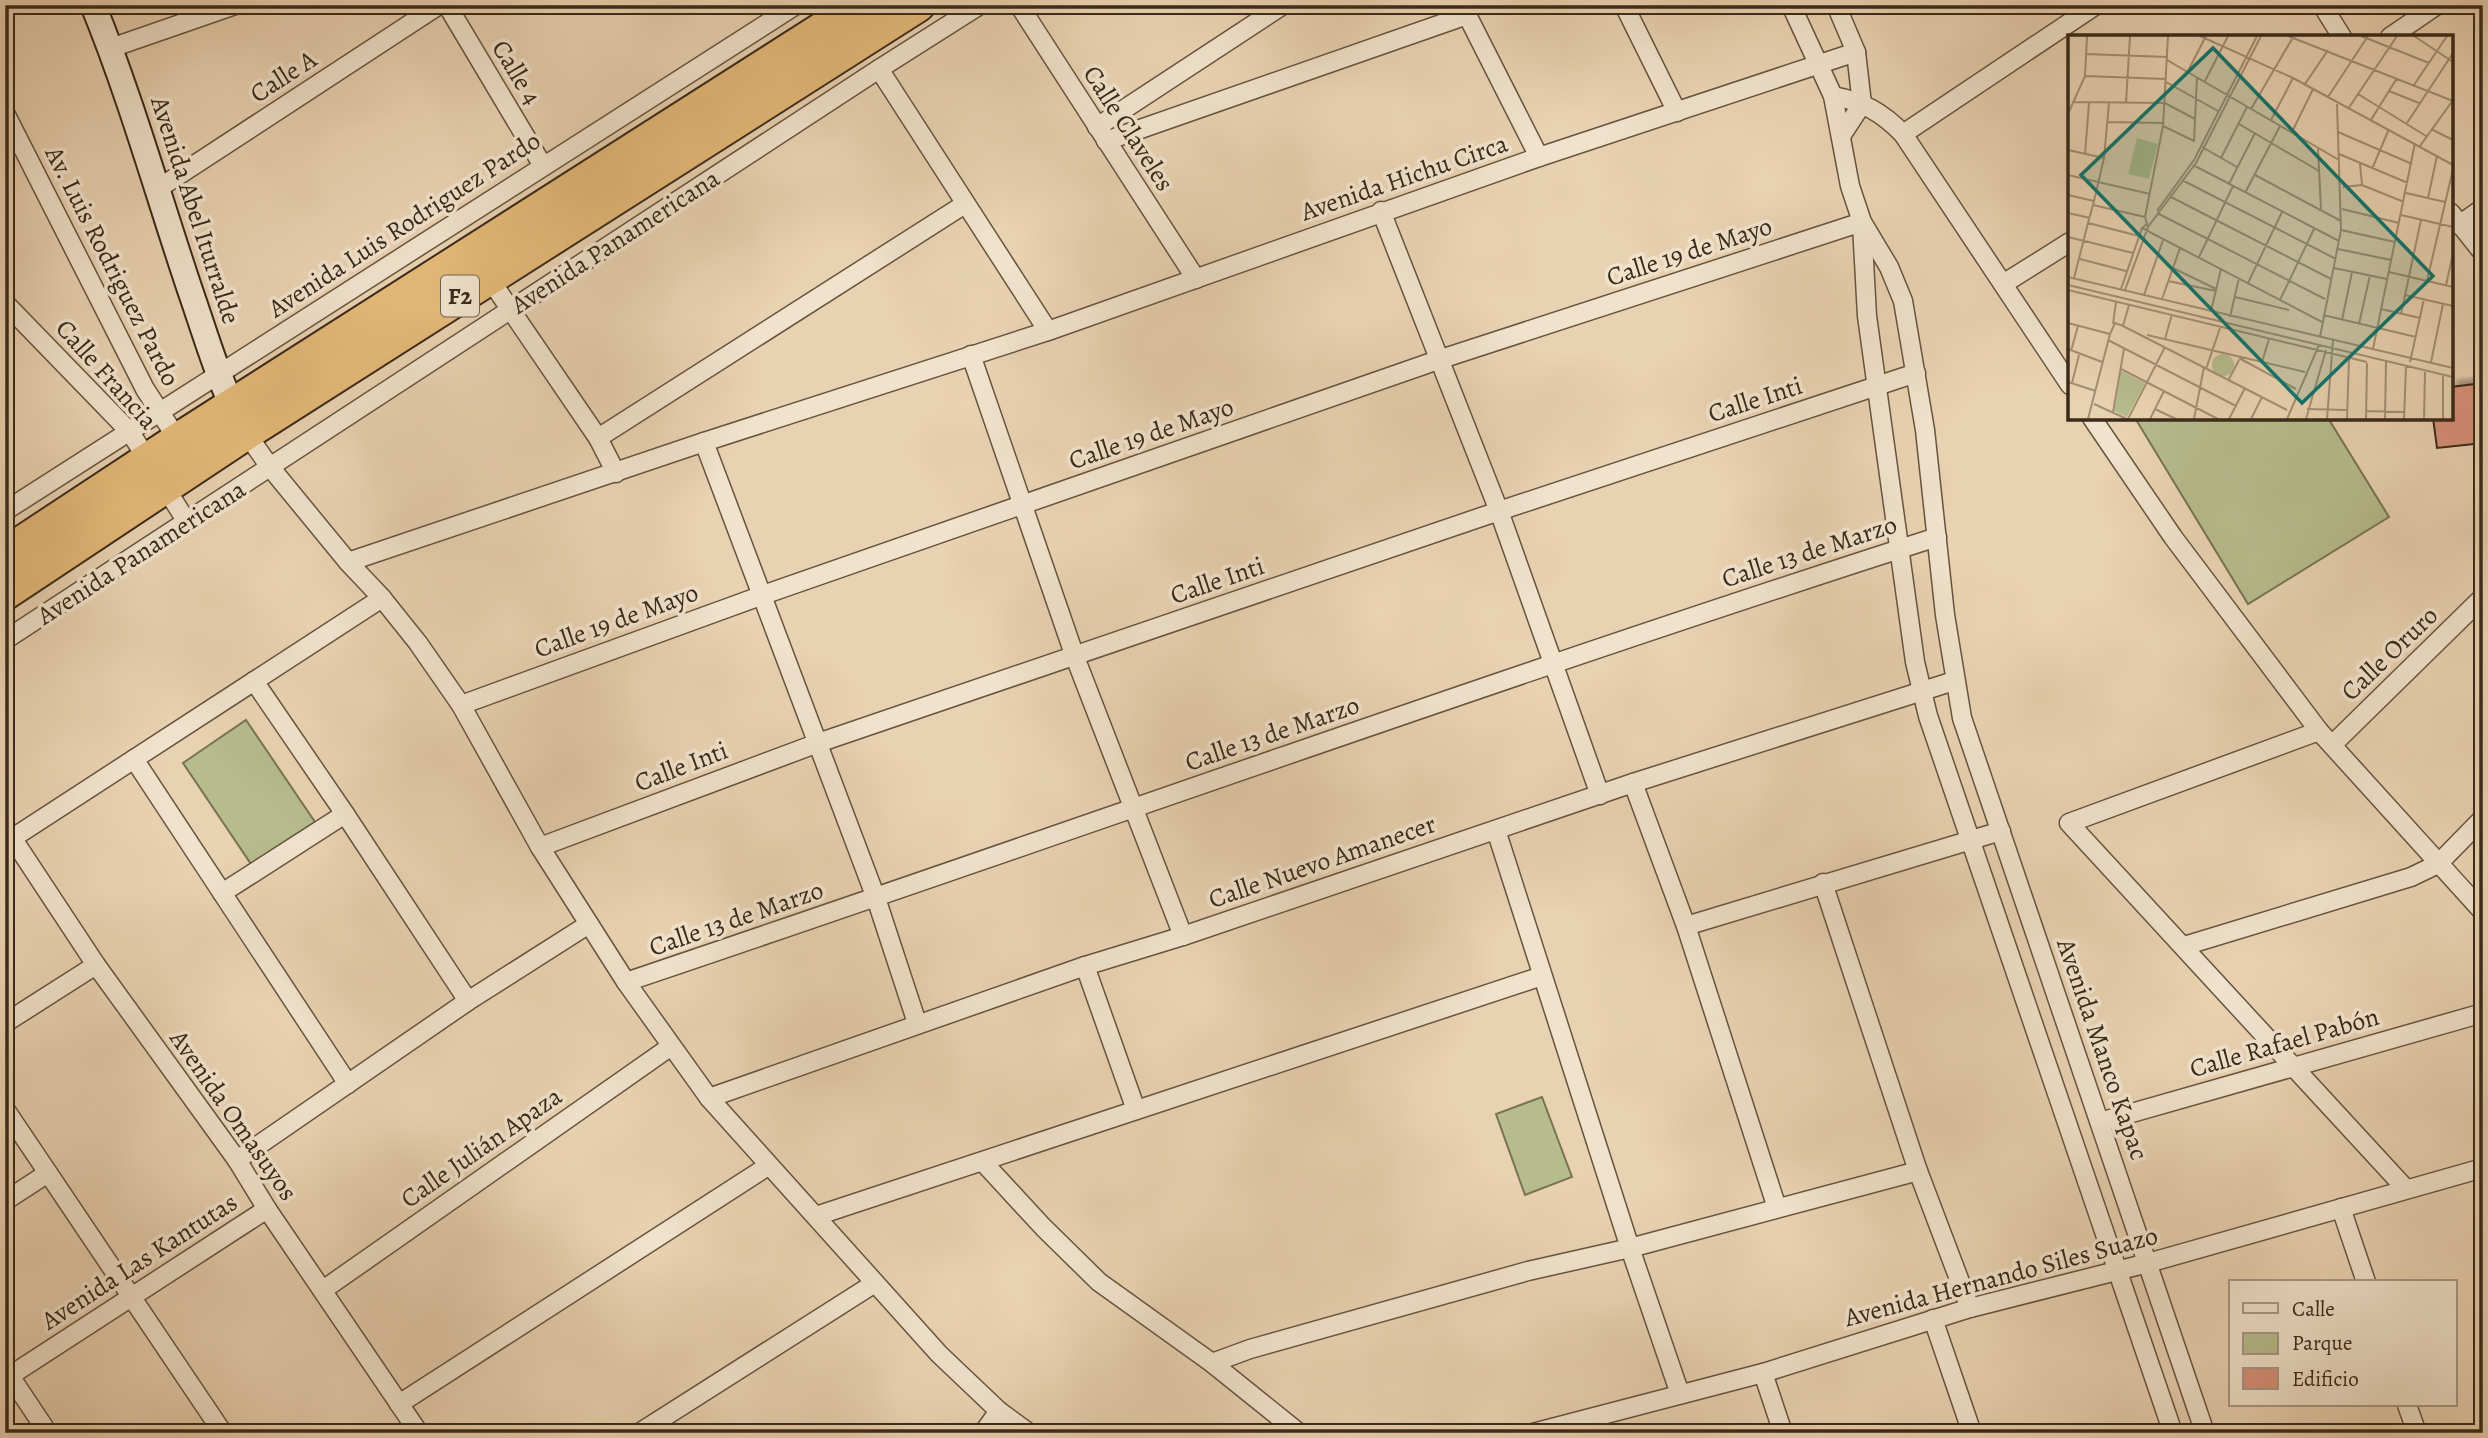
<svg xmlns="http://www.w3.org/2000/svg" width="2488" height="1438" font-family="Alegreya,serif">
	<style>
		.green { fill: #b6bc8c; stroke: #787353; stroke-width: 2 }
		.building { fill: #d7917a; stroke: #3a2a1a; stroke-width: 2; filter: url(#shadow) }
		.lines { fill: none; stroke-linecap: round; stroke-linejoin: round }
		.street-casing { stroke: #665440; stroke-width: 21 }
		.secondary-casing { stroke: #3a2a1a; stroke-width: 28 }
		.highway-casing { stroke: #3a2a1a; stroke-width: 37 }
		.street { stroke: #f1e2cc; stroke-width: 18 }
		.secondary { stroke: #f1e2cc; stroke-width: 24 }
		.highway { stroke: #e4b978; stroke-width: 33 }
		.labels { text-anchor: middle; stroke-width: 7; stroke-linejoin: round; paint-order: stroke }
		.shield { fill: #f1e2cc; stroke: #71614f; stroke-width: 2 }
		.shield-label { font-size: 24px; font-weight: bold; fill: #3a2a1a }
		.street-label { font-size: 26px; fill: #3a2a1a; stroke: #f1e2cc }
		.inset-road { fill: none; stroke: #a38f75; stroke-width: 2 }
		.view { fill: #0f766e; fill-opacity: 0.15; stroke: #0f766e; stroke-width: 3.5 }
		.inset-edge { fill: none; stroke: #3a2a1a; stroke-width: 3.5 }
	</style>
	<defs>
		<filter id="shadow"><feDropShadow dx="6" dy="-6" stdDeviation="2" flood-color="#0004"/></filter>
	</defs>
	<rect width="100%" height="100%" fill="#e9d2b1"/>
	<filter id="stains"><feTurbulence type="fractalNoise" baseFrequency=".00286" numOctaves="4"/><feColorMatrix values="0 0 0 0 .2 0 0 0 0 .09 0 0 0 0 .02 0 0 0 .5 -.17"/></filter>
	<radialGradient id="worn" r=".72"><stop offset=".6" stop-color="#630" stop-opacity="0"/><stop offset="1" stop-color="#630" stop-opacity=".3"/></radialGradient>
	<g class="green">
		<path d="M 2135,418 L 2328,418 L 2389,517 L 2248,604 Z"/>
		<path d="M 246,720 L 315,822 L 251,864 L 183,763 Z"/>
		<path d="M 1542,1097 L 1572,1177 L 1525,1195 L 1496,1114 Z"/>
	</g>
	<path class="building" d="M 2483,383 L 2483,443 L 2437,448 L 2433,418 L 2451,418 L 2451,387 Z"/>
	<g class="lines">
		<defs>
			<g id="street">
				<path d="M 447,5 L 543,166"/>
				<path d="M 1019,5 L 1196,279"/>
				<path d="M 1462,5 L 1539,157"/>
				<path d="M 1624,5 L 1677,112"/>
				<path d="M 1791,5 L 1833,96 L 1850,186 L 1862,222 L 1889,267 L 1903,301 L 1925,430 L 1945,615 L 1962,718 L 2205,1433"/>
				<path d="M 1836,5 L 1856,52 L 1862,104 L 1841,136"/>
				<path d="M 2322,5 L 2342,37"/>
				<path d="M 2390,37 L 2437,5"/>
				<path d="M 111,48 L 235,5"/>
				<path d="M 879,69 L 1048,331"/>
				<path d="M 1833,96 C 1862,101 1883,113 1903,134 L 2070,385"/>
				<path d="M 5,113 L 145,389 L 178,440"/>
				<path d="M 1097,127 L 1283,5"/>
				<path d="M 1903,134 L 2096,5"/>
				<path d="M 1106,141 L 1467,15"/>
				<path d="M 156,190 L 439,5"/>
				<path d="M 1381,211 L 1499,511 L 1600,795"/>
				<path d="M 2451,213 L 2483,253"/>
				<path d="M 1862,225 L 1867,316 L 1915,662 L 1928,716 L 2173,1433"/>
				<path d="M 2459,225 L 2483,208"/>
				<path d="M 489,278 L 598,438 L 616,473"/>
				<path d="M 2003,284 L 2070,242"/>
				<path d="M 5,303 L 130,432 L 187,522"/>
				<path d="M 971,355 L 1075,657 L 1183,936"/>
				<path d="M 2092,418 L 2173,537 L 2319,731 L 2483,912"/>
				<path d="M 246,433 L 270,467 L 348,562 L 382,598 L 418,643 L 461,705 L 540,847 L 626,982 L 709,1098 L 939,1354 L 999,1411 L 1029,1433"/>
				<path d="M 598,438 L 965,204"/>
				<path d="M 704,442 L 876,898 L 917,1023"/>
				<path d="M 5,511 L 796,5"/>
				<path d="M 348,562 L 704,442 L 1048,331 L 1539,157 L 1856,52"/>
				<path d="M 5,640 L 879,69 L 980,5"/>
				<path d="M 254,681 L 345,814 L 468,1001"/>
				<path d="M 461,705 L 763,595 L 1438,360 L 1862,222"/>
				<path d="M 2319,731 L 2069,823 L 2406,1189"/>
				<path d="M 2332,745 L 2483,597"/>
				<path d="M 134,759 L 348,1084"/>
				<path d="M 1633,783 L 1686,926 L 1777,1208"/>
				<path d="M 5,827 L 96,965 L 237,1160 L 267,1209 L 419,1433"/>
				<path d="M 1496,830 L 1630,1248 L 1680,1394"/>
				<path d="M 5,843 L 382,598"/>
				<path d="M 540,847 L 818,743 L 1499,511 L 1916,373"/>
				<path d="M 1823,883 L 1918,1171 L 1970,1308"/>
				<path d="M 222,893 L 345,814"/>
				<path d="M 1686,926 L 2001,831"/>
				<path d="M 2184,946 L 2411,877 L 2438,864 L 2483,818"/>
				<path d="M 1085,966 L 1136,1110"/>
				<path d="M 626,982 C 1063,835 1497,678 1937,537"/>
				<path d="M 5,1023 L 96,965"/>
				<path d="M 709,1098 L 1085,966 L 1183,936 L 1633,783 L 1954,681"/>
				<path d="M 5,1109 L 223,1433"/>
				<path d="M 2100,1122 L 2483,1013"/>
				<path d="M 237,1160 L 468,1001 L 589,924"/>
				<path d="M 983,1162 L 1043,1227 L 1099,1282 L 1212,1363 L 1299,1433"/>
				<path d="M 5,1201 L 48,1173"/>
				<path d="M 2341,1208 L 2366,1282"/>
				<path d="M 816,1216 L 1542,976"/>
				<path d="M 323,1290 L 670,1047"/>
				<path d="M 1933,1319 L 1972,1433"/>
				<path d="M 1212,1363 L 1250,1349 L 1528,1271 L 1630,1248 L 1918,1171"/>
				<path d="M 1763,1373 L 1783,1433"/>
				<path d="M 10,1376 L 48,1433"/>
				<path d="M 5,1379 L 267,1209"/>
				<path d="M 399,1404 L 768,1166"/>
				<path d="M 2407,1405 L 2417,1433"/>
				<path d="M 639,1433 L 875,1283"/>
				<path d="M 983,1433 L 999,1411"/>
				<path d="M 1533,1433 L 1763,1373 L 1970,1308 L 2148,1263 L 2483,1168"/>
			</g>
			<path id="secondary" d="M 93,5 C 131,98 158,195 190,290 C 205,333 218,379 239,420"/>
			<g id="highway">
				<path d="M 5,554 L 178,440 L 860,5"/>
				<path d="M 5,593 L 246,433 L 918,5"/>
			</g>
		</defs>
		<use href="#street" class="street-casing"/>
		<use href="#secondary" class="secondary-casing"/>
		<use href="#highway" class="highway-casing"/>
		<use href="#street" class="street"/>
		<use href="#secondary" class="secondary"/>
		<use href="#highway" class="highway"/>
	</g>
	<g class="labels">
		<rect class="shield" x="441" y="275.5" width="38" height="41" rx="5"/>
		<g class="shield-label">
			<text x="460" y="304">F2</text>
		</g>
		<g class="street-label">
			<text transform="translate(517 72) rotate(59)" y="9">Calle 4</text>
			<text transform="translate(283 76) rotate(-33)" y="9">Calle A</text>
			<text transform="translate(1129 128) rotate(57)" y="9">Calle Claveles</text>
			<text transform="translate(1404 177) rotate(-19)" y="9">Avenida Hichu Circa</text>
			<text transform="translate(196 210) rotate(72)" y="9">Avenida Abel Iturralde</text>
			<text transform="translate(404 224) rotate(-33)" y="9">Avenida Luis Rodriguez Pardo</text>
			<text transform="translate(615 241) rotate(-33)" y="9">Avenida Panamericana</text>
			<text transform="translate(1689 251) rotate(-18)" y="9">Calle 19 de Mayo</text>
			<text transform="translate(113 266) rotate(63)" y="9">Av. Luis Rodriguez Pardo</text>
			<text transform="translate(107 374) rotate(48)" y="9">Calle Francia</text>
			<text transform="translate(1755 399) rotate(-18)" y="9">Calle Inti</text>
			<text transform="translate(1151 433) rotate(-19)" y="9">Calle 19 de Mayo</text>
			<text transform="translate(1809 551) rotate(-18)" y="9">Calle 13 de Marzo</text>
			<text transform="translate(141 552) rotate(-33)" y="9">Avenida Panamericana</text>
			<text transform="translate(1217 580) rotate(-19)" y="9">Calle Inti</text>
			<text transform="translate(616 620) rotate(-20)" y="9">Calle 19 de Mayo</text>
			<text transform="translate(2389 653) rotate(-44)" y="9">Calle Oruro</text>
			<text transform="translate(1272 733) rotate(-19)" y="9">Calle 13 de Marzo</text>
			<text transform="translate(681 766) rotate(-21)" y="9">Calle Inti</text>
			<text transform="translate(1322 861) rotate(-19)" y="9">Calle Nuevo Amanecer</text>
			<text transform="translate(736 918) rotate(-19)" y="9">Calle 13 de Marzo</text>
			<text transform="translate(2284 1042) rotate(-16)" y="9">Calle Rafael Pabón</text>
			<text transform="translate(2103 1049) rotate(71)" y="9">Avenida Manco Kapac</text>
			<text transform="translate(234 1115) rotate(55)" y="9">Avenida Omasuyos</text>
			<text transform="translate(481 1147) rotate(-35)" y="9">Calle Julián Apaza</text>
			<text transform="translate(139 1261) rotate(-33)" y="9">Avenida Las Kantutas</text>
			<text transform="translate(2001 1276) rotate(-15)" y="9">Avenida Hernando Siles Suazo</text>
		</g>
	</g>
	<g transform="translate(2068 35)">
		<rect width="385" height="385" fill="#e9d2b1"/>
		<path d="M 69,103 L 90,109 L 81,144 L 60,139 ZM144 330a11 11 0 1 1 22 0a11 11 0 1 1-22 0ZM 53,336 L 77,348 L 59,382 L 46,376 Z" fill="#b6bc8c"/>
		<path class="inset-road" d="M 132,1 L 225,43 L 385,130M 220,1 L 385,66M 293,1 L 361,28M 346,1 L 385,27M 18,19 L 100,22M 99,25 L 271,125M 120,36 L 138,1M 17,41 L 98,44M 137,46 L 160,1M 98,47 L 150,76M 237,49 L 260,15M 346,50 L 379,1M 321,56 L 351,68M 290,59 L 358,101M 260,62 L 300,1M 6,67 L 97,68 L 127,84M 58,68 L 62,1M 183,74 L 224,4M 280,74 L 329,1M 0,79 L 17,41 L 19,1M 203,85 L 225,43M 303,85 L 329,43M 40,87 L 95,88M 339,88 L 385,18M 171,89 L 251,136M 95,91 L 126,106 L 129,42M 363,94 L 385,105M 224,97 L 245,54M 270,97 L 344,129M 352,111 L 385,65M 134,112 L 169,132M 250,114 L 253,174M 0,115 L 36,123M 17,119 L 21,68M 271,119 L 340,148M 153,123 L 179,72M 292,129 L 294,150M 125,130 L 271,206M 304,134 L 321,94M 0,140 L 82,159M 187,140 L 273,186M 114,145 L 268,224M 161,149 L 187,98M 275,152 L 294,150 L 336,167M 177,158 L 212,91M 338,158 L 377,167M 0,160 L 26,166 L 20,188 L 71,201M 103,162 L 263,244M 360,163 L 369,121M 26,166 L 36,123 L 41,68M 25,170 L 77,182M 274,174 L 331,188M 89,176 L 126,125 L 189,1M 0,178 L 22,183M 89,178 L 257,264M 333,180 L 385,192M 80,192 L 77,182 L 95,91 L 100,1M 74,193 L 254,287M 273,195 L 327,207M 0,202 L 65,218M 270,214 L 323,225M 131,222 L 165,151M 12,224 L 58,236M 105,233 L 148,254M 266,233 L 319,244M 321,237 L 385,252M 0,242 L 385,333M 6,243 L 20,188M 100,246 L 148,256M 359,246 L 385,134M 180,248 L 214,177M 0,250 L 385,342M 378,250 L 385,219M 53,254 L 74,193 L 80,188M 0,255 L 299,327M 57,255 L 80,192 L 128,128 L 193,1M 76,260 L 95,205M 337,260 L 385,271M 167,262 L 221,275M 94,264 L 112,213M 212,265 L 246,194M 313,274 L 352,283M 143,276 L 153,234M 333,279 L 353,185M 255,280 L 348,302M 162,282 L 171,243M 274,285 L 284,237M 0,288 L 42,299M 45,289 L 48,267M 291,289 L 302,240M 55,291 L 219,375M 79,300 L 237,337M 252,302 L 273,195 L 269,69M 97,304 L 104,279M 40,305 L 168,371M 0,314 L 34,327M 305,314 L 347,108M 3,316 L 10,291M 171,323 L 228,354M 194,327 L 201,304M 342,327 L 356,264M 363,327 L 375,269M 53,334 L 150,384M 138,334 L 152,293M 161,344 L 171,325M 0,347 L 28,356M 4,348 L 11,320M 26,369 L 59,384M 87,374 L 108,384M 239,374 L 278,375M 298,376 L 337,377M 45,377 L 56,314M 20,384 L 42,299 L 47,288 L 55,291 L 61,270M 60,384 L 97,312M 82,384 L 96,356M 126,384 L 136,332M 161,384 L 177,353M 183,384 L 194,362M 219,384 L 251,310M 238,384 L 258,315M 259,384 L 265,305M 279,384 L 281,323M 298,384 L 299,328M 317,384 L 318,327M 336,384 L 338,331M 356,384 L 357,337M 375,384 L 375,341"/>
		<path class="view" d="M 145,13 L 365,241 L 234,368 L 13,140 Z"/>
		<rect width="385" height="385" class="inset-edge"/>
	</g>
	<rect width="2488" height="1438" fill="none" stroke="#e9d2b1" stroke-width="28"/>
	<rect x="7" y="7" width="2474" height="1424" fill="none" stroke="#3a2a1a" stroke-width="3.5"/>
	<rect x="14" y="14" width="2460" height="1410" fill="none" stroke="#3a2a1a" stroke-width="2"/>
	<rect x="2229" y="1280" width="228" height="126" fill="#f1e2cc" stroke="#a89885" stroke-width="2"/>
	<rect x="2243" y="1303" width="35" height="10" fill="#f1e2cc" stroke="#a89885" stroke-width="2"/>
	<text x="2292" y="1316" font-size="21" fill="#3a2a1a">Calle</text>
	<rect x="2243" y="1333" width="35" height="21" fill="#b6bc8c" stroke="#a89885" stroke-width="2"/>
	<text x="2292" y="1350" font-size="21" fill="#3a2a1a">Parque</text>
	<rect x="2243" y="1368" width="35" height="21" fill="#d7917a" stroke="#a89885" stroke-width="2"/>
	<text x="2292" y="1386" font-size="21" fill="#3a2a1a">Edificio</text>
	<rect width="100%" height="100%" filter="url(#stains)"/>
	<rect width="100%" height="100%" fill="url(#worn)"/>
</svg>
